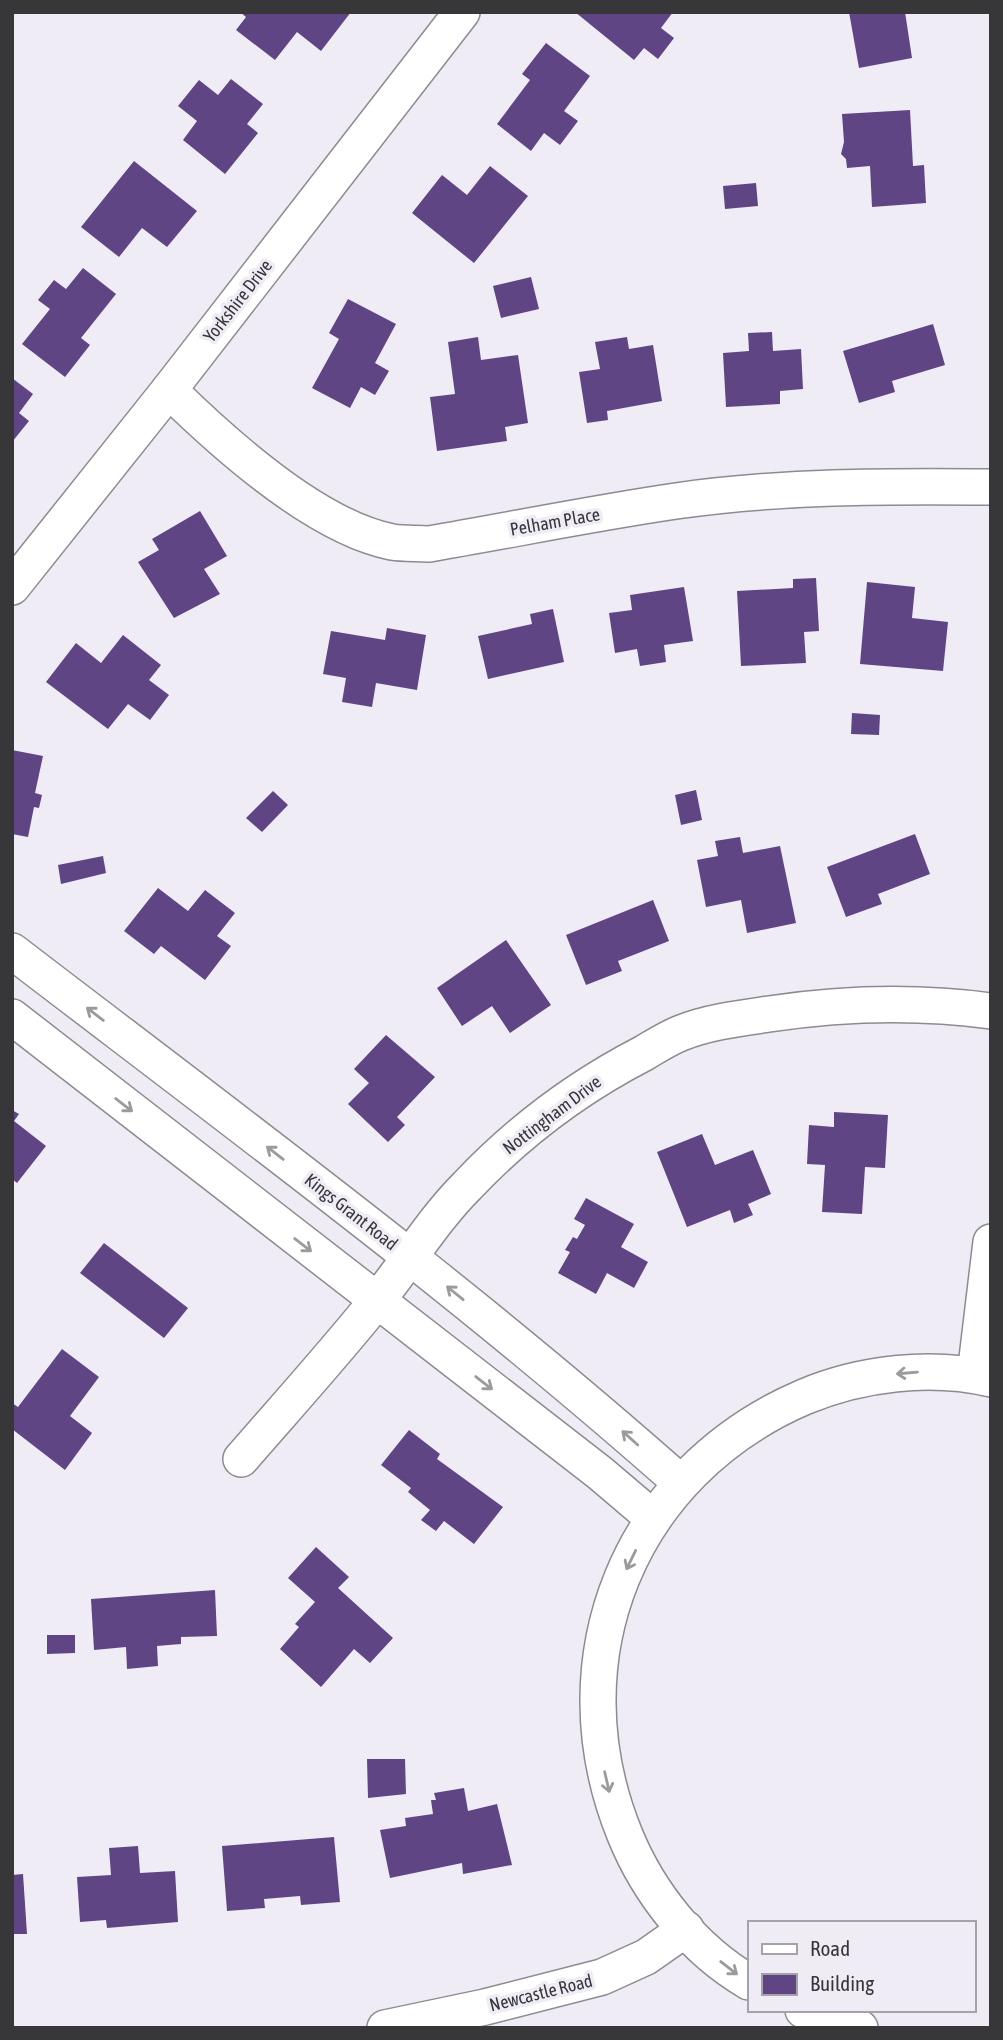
<svg xmlns="http://www.w3.org/2000/svg" width="1003" height="2040" font-family="'Asap Condensed',sans-serif">
	<style>
		.building { fill: #604585 }
		.lines { fill: none; stroke-linecap: round; stroke-linejoin: round }
		.minor-casing { stroke: #8d8b92; stroke-width: 38 }
		.minor { stroke: #fff; stroke-width: 35 }
		.oneway { stroke: #9b9a9c }
		.labels { text-anchor: middle; stroke-width: 7; stroke-linejoin: round; paint-order: stroke }
		.street-label { font-size: 18px; fill: #373639; stroke: #efecf5 }
	</style>
	<rect width="100%" height="100%" fill="#efecf5"/>
	<g class="building">
		<path d="M 240,12 L 351,12 L 321,51 L 297,32 L 275,60 L 236,30 L 246,17 Z"/>
		<path d="M 575,12 L 673,12 L 661,28 L 674,38 L 658,59 L 644,48 L 634,60 Z"/>
		<path d="M 849,12 L 905,12 L 912,58 L 859,68 Z"/>
		<path d="M 546,43 L 590,76 L 564,111 L 578,121 L 560,145 L 544,133 L 531,151 L 497,124 L 530,80 L 522,74 Z"/>
		<path d="M 231,79 L 263,104 L 247,124 L 258,133 L 225,174 L 183,140 L 197,121 L 178,106 L 199,80 L 218,95 Z"/>
		<path d="M 910,110 L 913,166 L 924,165 L 926,203 L 872,207 L 870,166 L 847,168 L 846,159 L 841,154 L 844,142 L 842,114 Z"/>
		<path d="M 134,161 L 197,211 L 167,247 L 142,228 L 119,257 L 81,227 Z"/>
		<path d="M 490,166 L 528,196 L 474,263 L 412,213 L 442,175 L 467,195 Z"/>
		<path d="M 756,183 L 758,206 L 725,209 L 723,186 Z"/>
		<path d="M 83,268 L 116,294 L 81,338 L 90,345 L 65,377 L 22,344 L 50,309 L 38,300 L 54,280 L 66,289 Z"/>
		<path d="M 531,277 L 539,309 L 501,318 L 493,286 Z"/>
		<path d="M 348,299 L 396,324 L 375,363 L 389,371 L 375,395 L 361,387 L 350,408 L 312,388 L 339,339 L 329,333 Z"/>
		<path d="M 933,324 L 945,365 L 892,381 L 895,392 L 859,403 L 843,351 Z"/>
		<path d="M 772,332 L 773,351 L 801,349 L 803,389 L 780,391 L 780,404 L 726,407 L 723,353 L 749,351 L 748,333 Z"/>
		<path d="M 478,337 L 481,360 L 518,355 L 528,423 L 505,427 L 507,441 L 437,451 L 430,397 L 455,394 L 448,342 Z"/>
		<path d="M 627,337 L 629,349 L 653,345 L 662,401 L 607,411 L 608,420 L 587,423 L 579,372 L 600,369 L 595,342 Z"/>
		<path d="M 12,378 L 33,394 L 19,413 L 29,421 L 12,442 Z"/>
		<path d="M 200,511 L 227,556 L 204,569 L 220,594 L 174,618 L 138,562 L 159,550 L 152,539 Z"/>
		<path d="M 816,578 L 819,631 L 804,632 L 806,663 L 741,666 L 737,591 L 793,588 L 793,579 Z"/>
		<path d="M 867,582 L 915,587 L 912,618 L 948,622 L 943,671 L 860,664 Z"/>
		<path d="M 684,587 L 693,641 L 664,645 L 666,662 L 640,666 L 637,649 L 615,653 L 609,613 L 632,610 L 630,595 Z"/>
		<path d="M 553,609 L 564,662 L 488,679 L 478,636 L 532,624 L 530,614 Z"/>
		<path d="M 387,628 L 426,635 L 417,690 L 376,683 L 372,707 L 342,702 L 346,678 L 323,674 L 331,631 L 385,640 Z"/>
		<path d="M 123,635 L 161,665 L 149,680 L 169,695 L 150,720 L 128,704 L 108,729 L 46,682 L 76,643 L 101,663 Z"/>
		<path d="M 852,713 L 880,715 L 879,735 L 851,734 Z"/>
		<path d="M 12,750 L 43,756 L 35,793 L 42,795 L 39,808 L 34,807 L 28,837 L 12,834 Z"/>
		<path d="M 696,790 L 702,820 L 681,825 L 675,795 Z"/>
		<path d="M 273,791 L 288,805 L 262,832 L 246,818 Z"/>
		<path d="M 915,834 L 930,874 L 878,894 L 882,904 L 846,917 L 827,867 Z"/>
		<path d="M 740,837 L 743,853 L 780,846 L 796,923 L 747,933 L 741,900 L 706,907 L 697,860 L 718,856 L 715,841 Z"/>
		<path d="M 103,856 L 106,873 L 61,884 L 58,865 Z"/>
		<path d="M 158,888 L 188,911 L 205,890 L 235,913 L 217,936 L 231,946 L 205,980 L 161,946 L 154,954 L 124,931 Z"/>
		<path d="M 653,900 L 669,941 L 618,961 L 622,971 L 586,985 L 566,935 Z"/>
		<path d="M 506,940 L 551,1005 L 510,1033 L 492,1006 L 462,1026 L 437,988 Z"/>
		<path d="M 386,1035 L 435,1077 L 397,1117 L 405,1125 L 388,1142 L 348,1104 L 369,1083 L 354,1069 Z"/>
		<path d="M 12,1110 L 19,1114 L 14,1121 L 46,1146 L 17,1183 L 12,1179 Z"/>
		<path d="M 834,1112 L 888,1115 L 885,1168 L 865,1167 L 862,1214 L 822,1212 L 825,1165 L 807,1164 L 809,1125 L 834,1127 Z"/>
		<path d="M 702,1134 L 715,1165 L 753,1150 L 771,1194 L 748,1204 L 753,1215 L 734,1223 L 730,1210 L 687,1227 L 657,1152 Z"/>
		<path d="M 586,1198 L 634,1224 L 621,1247 L 648,1262 L 634,1288 L 607,1273 L 596,1294 L 558,1273 L 570,1252 L 565,1250 L 573,1237 L 577,1239 L 585,1225 L 574,1219 Z"/>
		<path d="M 104,1243 L 188,1308 L 164,1338 L 80,1273 Z"/>
		<path d="M 62,1349 L 99,1377 L 70,1416 L 92,1433 L 65,1470 L 12,1429 L 12,1403 L 18,1407 Z"/>
		<path d="M 409,1430 L 440,1454 L 437,1459 L 503,1507 L 474,1544 L 444,1521 L 436,1531 L 421,1520 L 430,1510 L 408,1492 L 411,1488 L 381,1465 Z"/>
		<path d="M 316,1547 L 349,1577 L 338,1588 L 393,1638 L 370,1663 L 354,1649 L 321,1687 L 280,1649 L 299,1627 L 295,1624 L 315,1602 L 288,1578 Z"/>
		<path d="M 215,1590 L 217,1636 L 181,1637 L 181,1644 L 157,1646 L 158,1666 L 127,1669 L 126,1647 L 94,1650 L 91,1599 Z"/>
		<path d="M 47,1635 L 75,1635 L 75,1653 L 47,1654 Z"/>
		<path d="M 367,1759 L 405,1759 L 406,1794 L 368,1798 Z"/>
		<path d="M 464,1788 L 468,1811 L 497,1804 L 512,1865 L 463,1874 L 462,1863 L 390,1878 L 380,1830 L 406,1826 L 405,1818 L 433,1814 L 431,1800 L 436,1800 L 434,1793 Z"/>
		<path d="M 334,1837 L 340,1902 L 301,1905 L 300,1896 L 264,1899 L 265,1908 L 227,1911 L 222,1846 Z"/>
		<path d="M 138,1846 L 140,1873 L 175,1871 L 178,1922 L 107,1928 L 106,1920 L 80,1922 L 77,1877 L 111,1875 L 109,1848 Z"/>
		<path d="M 23,1874 L 27,1934 L 12,1934 L 12,1875 Z"/>
	</g>
	<g class="lines">
		<defs>
			<g id="minor">
				<path d="M 169,390 C 223,443 316,527 392,542 C 404,544 417,543 429,544 C 511,530 594,513 676,501 C 780,486 886,486 991,487"/>
				<path d="M 12,587 L 169,390 L 462,12"/>
				<path d="M 12,951 C 238,1124 468,1294 681,1483"/>
				<path d="M 12,1017 L 600,1473 L 653,1518"/>
				<path d="M 975,1375 L 991,1242"/>
				<path d="M 241,1459 C 287,1406 335,1353 379,1298 C 409,1261 433,1220 467,1186 C 518,1132 578,1087 644,1053 C 656,1046 668,1038 681,1033 C 708,1022 741,1018 769,1014 C 843,1003 917,1001 991,1011"/>
				<path d="M 749,1982 C 694,1950 649,1894 625,1835 C 553,1659 629,1472 804,1397 C 861,1373 930,1365 991,1379"/>
				<path d="M 803,2010 L 836,2022 L 860,2028"/>
				<path d="M 385,2028 L 485,2007 L 602,1977 L 646,1957 L 686,1929"/>
			</g>
		</defs>
		<use href="#minor" class="minor-casing"/>
		<use href="#minor" class="minor"/>
	</g>
	<defs><path id="oneway-shaft" d="M-6 0H5M1.5-3L5.5 0L1.5 3" fill="none" stroke-width="1.6" stroke-linecap="round" stroke-linejoin="round" transform="scale(1.75)"/></defs>
	<g class="oneway">
		<use href="#oneway-shaft" transform="translate(95 1014) rotate(-142)"/>
		<use href="#oneway-shaft" transform="translate(124 1105) rotate(38)"/>
		<use href="#oneway-shaft" transform="translate(275 1153) rotate(-142)"/>
		<use href="#oneway-shaft" transform="translate(303 1245) rotate(38)"/>
		<use href="#oneway-shaft" transform="translate(455 1293) rotate(-141)"/>
		<use href="#oneway-shaft" transform="translate(907 1373) rotate(175)"/>
		<use href="#oneway-shaft" transform="translate(484 1383) rotate(38)"/>
		<use href="#oneway-shaft" transform="translate(630 1438) rotate(-138)"/>
		<use href="#oneway-shaft" transform="translate(631 1560) rotate(116)"/>
		<use href="#oneway-shaft" transform="translate(607 1782) rotate(77)"/>
		<use href="#oneway-shaft" transform="translate(729 1968) rotate(38)"/>
	</g>
	<g class="labels">
		<g class="street-label">
			<text transform="translate(238 301) rotate(-52)" y="6">Yorkshire Drive</text>
			<text transform="translate(555 522) rotate(-10)" y="6">Pelham Place</text>
			<text transform="translate(552 1115) rotate(-37)" y="6">Nottingham Drive</text>
			<text transform="translate(351 1212) rotate(38)" y="6">Kings Grant Road</text>
			<text transform="translate(541 1993) rotate(-14)" y="6">Newcastle Road</text>
		</g>
	</g>
	<rect width="1003" height="2040" fill="none" stroke="#373639" stroke-width="28"/>
	<rect x="748" y="1921" width="228" height="91" fill="#efecf5" stroke="#a5a3aa" stroke-width="2"/>
	<rect x="762" y="1944" width="35" height="10" fill="#ffffff" stroke="#a5a3aa" stroke-width="2"/>
	<text x="810" y="1956" font-size="21" fill="#373639">Road</text>
	<rect x="762" y="1974" width="35" height="21" fill="#604585" stroke="#a5a3aa" stroke-width="2"/>
	<text x="810" y="1991" font-size="21" fill="#373639">Building</text>
</svg>
